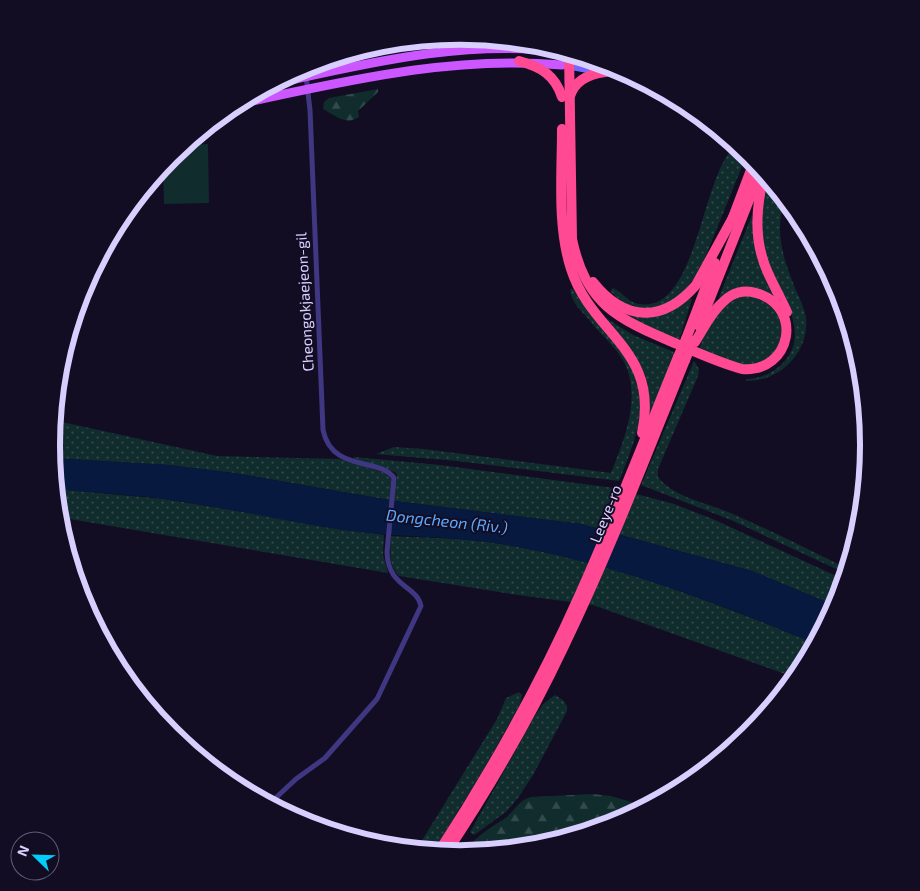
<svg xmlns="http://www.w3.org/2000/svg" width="920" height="891" font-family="'Exo 2',sans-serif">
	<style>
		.grass { fill: url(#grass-dots) }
		.forest { fill: url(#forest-firs) }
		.pitch { fill: #102c2d }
		.water { fill: #081940 }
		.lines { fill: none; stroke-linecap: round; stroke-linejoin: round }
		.street { stroke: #403783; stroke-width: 5 }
		.secondary { stroke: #7566ff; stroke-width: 8 }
		.primary { stroke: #cc56ff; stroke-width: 9 }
		.highway { stroke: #ff4a93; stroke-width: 10 }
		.highway-bridge { stroke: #ff4a93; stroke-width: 10 }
		.labels { text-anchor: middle; stroke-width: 4; stroke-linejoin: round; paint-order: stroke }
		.street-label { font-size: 15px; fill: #d8cfff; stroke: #120d23 }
		.water-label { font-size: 16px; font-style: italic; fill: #5da8ff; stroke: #120d23 }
		.rim { fill: none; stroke: #d8cfff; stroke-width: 6 }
	</style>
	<defs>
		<pattern id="grass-dots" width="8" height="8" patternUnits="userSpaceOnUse" patternTransform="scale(1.25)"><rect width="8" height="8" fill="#102c2d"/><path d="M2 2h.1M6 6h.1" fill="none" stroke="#324a4c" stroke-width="1.8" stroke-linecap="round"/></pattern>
		<pattern id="forest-firs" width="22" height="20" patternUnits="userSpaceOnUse" patternTransform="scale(1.25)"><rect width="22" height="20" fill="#102c2d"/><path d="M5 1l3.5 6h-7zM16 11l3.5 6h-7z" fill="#324a4c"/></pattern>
	</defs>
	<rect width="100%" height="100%" fill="#120d23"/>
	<g class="grass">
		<path d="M 737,146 L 747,154 L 705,258 L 694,278 L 683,293 L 662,307 L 641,309 L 623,303 L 610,291 L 613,288 C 621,291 626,300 635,303 C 699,321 701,166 737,146 Z"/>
		<path d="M 769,180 L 785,199 C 774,231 783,258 795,288 C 799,297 804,307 806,317 C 810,352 780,382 746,381 L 746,379 C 759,379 771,374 781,365 C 813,335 781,293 768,263 C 765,255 763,245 761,237 C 758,219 763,196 769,180 Z"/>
		<path d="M 752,215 L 776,297 L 765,292 L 721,299 L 719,297 Z"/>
		<path d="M 570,289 L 573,289 C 585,311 604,329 620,349 C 655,394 638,434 619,481 L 457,461 L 376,454 L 394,447 L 424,449 L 611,473 C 624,440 642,397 624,362 C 615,346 601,335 590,321 C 582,311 571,303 570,289 Z"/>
		<path d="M 750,295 C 784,310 784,316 779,351 L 750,368 L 699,349 C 708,324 721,298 750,295 Z"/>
		<path d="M 688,298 L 692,299 L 679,341 L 632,322 L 613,304 L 636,314 Z"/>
		<path d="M 606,318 L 633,335 L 674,352 L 651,412 L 649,411 L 649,398 L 604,319 Z"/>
		<path d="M 694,361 L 699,369 L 698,376 L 658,469 L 658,477 C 674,498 709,503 733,514 C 772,531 810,550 848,569 L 847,574 L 731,520 L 641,485 Z"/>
		<path d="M 53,420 L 217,456 L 339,459 L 385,473 L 396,484 L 397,475 L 395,472 L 354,459 L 354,457 L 440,465 L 614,488 L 674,504 L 715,520 L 845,580 L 836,606 L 752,571 L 581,524 L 395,501 L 234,473 L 168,465 L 52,458 Z"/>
		<path d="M 55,489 L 164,499 L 384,535 L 383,554 L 388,573 L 58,517 Z"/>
		<path d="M 391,536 C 427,538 465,538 501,544 C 610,561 714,602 816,644 L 796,678 L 593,605 L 518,595 L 399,576 C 388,566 390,549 391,536 Z"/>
		<path d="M 519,692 L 522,695 L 520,704 L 488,762 L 435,849 L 433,852 L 416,850 L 497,719 L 506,698 Z"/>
		<path d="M 555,695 L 563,700 L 567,706 L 567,711 L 533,775 L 518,798 L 506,812 L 474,835 L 470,832 L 536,714 L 543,704 Z"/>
	</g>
	<g class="forest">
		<path d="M 378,89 L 378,92 L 358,111 L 359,117 C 346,126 334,115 323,109 L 324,102 L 329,98 Z"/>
		<path d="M 69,559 C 82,578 99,604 96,628 L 82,602 Z"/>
		<path d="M 592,794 L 611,796 L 648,807 L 616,824 L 540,847 L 461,855 C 473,839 488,829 504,819 C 515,811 517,801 531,797 Z"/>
	</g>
	<path class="pitch" d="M 208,144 L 209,203 L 164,204 L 163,165 L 185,145 Z"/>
	<path class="water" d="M 52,458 L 168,465 L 234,473 L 395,501 L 581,524 L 752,571 L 836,606 L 816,644 C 714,601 611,563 502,544 C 450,535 395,538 342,530 C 283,521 224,507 164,499 C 128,494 91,493 55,489 Z"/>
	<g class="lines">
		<path class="street" d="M 268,805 L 296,779 L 325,758 L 377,699 L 421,606 C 417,585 388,588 387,552 L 394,478 C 380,457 332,473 323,430 L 310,110 L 305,67"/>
		<path class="secondary" d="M 566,65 L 637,78"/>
		<g class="primary">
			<path d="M 273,84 C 368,63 470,38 569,53"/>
			<path d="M 233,105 C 342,82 450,55 562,65"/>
		</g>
		<g class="highway">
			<path d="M 569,53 L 572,239 C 586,306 619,319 677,344 C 698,353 720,363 742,369 C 792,373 804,306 756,293 C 744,289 732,293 724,301 C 711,312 704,328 695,342"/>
			<path d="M 519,61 C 541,67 555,75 562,97"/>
			<path d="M 570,96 C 575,80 590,74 605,72"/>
			<path d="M 562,129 C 562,174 557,226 571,269 C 592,335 660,349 642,433"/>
			<path d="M 764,174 C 756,208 753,240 768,273 C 774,286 781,299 787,312"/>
			<path d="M 732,220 L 754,162"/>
			<path d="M 593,282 C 625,322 663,323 696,285 L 735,214"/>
			<path d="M 699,326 L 757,180"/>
			<path d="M 686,339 L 715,263"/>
			<path d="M 438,853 C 492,770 540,684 580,594 C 615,516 646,436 678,357"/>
			<path d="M 446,853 C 490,787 530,718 564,646 C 609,553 646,456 685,360"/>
		</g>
		<g class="highway-bridge">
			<path d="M 678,357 L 686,339"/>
			<path d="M 685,360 L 693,341"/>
		</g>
	</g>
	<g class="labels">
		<g class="street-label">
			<text transform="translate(305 302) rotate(-93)" y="5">Cheongokjaejeon-gil</text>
			<text transform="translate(606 514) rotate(-68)" y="5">Leeye-ro</text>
		</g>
		<g class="water-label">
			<text transform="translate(447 521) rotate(6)" y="6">Dongcheon (Riv.)</text>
		</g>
	</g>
	<path d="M0 0H920V891H0ZM60 445a400 400 0 1 1 800 0a400 400 0 1 1-800 0Z" fill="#120d23" fill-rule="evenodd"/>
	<path class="rim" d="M60 445a400 400 0 1 1 800 0a400 400 0 1 1-800 0Z"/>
	<g transform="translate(35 856) rotate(293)"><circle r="24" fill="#120d23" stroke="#615b7b"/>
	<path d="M0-4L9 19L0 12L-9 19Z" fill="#00cefa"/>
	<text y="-8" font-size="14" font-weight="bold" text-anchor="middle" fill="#d8cfff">N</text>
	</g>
</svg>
